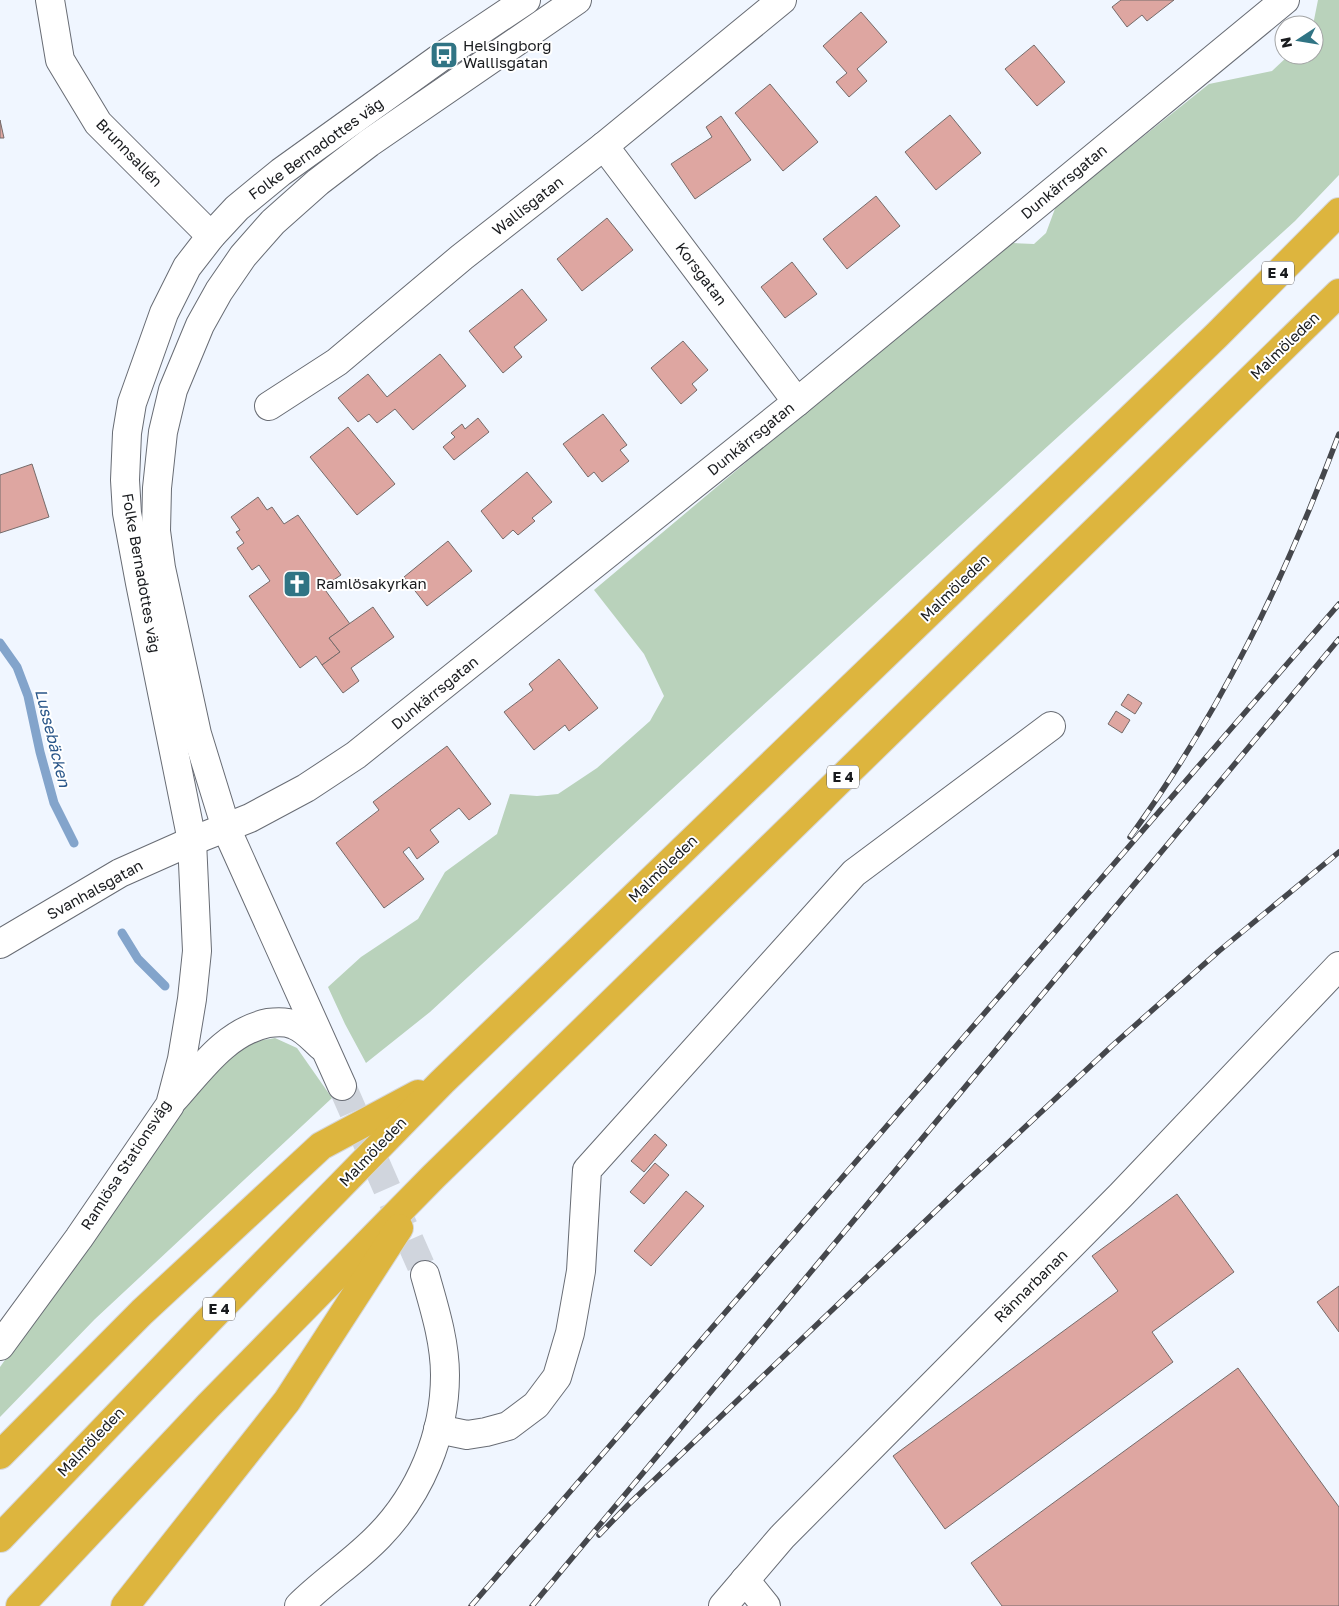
<svg xmlns="http://www.w3.org/2000/svg" width="1339" height="1606" font-family="'Golos Text',sans-serif">
	<style>
		.green { fill: #b9d2bb }
		.lines { fill: none; stroke-linecap: round; stroke-linejoin: round }
		.stream { stroke: #83a4cb; stroke-width: 9 }
		.building { fill: #dea6a1; stroke: #756b6a }
		.minor-tunnel { stroke: #d0d5dd; stroke-width: 28; stroke-dasharray: 28 14; stroke-linecap: butt }
		.minor-casing { stroke: #686c74; stroke-width: 30 }
		.highway-casing { stroke: #d6d6d6; stroke-width: 30 }
		.minor { stroke: #fff; stroke-width: 28 }
		.highway { stroke: #ddb53e; stroke-width: 28 }
		.rail-casing { stroke: #45474c; stroke-width: 5.5 }
		.rail { stroke: #fff; stroke-width: 4; stroke-dasharray: 11; stroke-linecap: butt }
		.labels { text-anchor: middle; stroke-width: 4; stroke-linejoin: round; paint-order: stroke }
		.shield { fill: #fff; stroke: #5e5f62; stroke-width: 1 }
		.shield-label { font-size: 14px; font-weight: bold; fill: #191b1e }
		.poi-label { font-size: 15px; fill: #191b1e; stroke: #fff; text-anchor: start }
		.street-label { font-size: 15px; fill: #191b1e; stroke: #fff }
		.water-label { font-size: 16px; font-style: italic; fill: #295689; stroke: #fff }
	</style>
	<rect width="100%" height="100%" fill="#f0f6ff"/>
	<g class="green">
		<path d="M 1318,0 L 1339,0 L 1339,175 L 1295,221 L 759,709 L 430,1012 L 366,1063 L 345,1024 L 328,987 L 361,957 L 418,919 L 445,872 L 497,834 L 510,794 L 537,796 L 558,794 L 597,768 L 650,721 L 664,696 L 644,654 L 594,590 L 806,412 L 1013,243 L 1034,244 L 1046,233 L 1056,206 L 1209,84 L 1272,71 L 1289,55 L 1314,55 L 1314,25 L 1313,25 Z"/>
		<path d="M 275,1038 L 297,1048 L 332,1098 L 95,1319 L 0,1417 L 0,1367 L 181,1112 C 200,1087 221,1054 252,1042 C 259,1040 268,1040 275,1038 Z"/>
	</g>
	<g class="lines">
		<g class="stream">
			<path d="M 0,643 L 17,667 L 28,696 L 40,752 L 54,803 L 74,843"/>
			<path d="M 122,933 L 138,959 L 165,986"/>
		</g>
	</g>
	<g class="building">
		<path d="M 1121,0 L 1174,0 L 1147,21 L 1142,15 L 1127,27 L 1112,7 Z"/>
		<path d="M 861,12 L 887,42 L 857,69 L 867,81 L 849,97 L 836,82 L 847,73 L 823,46 Z"/>
		<path d="M 1034,45 L 1065,82 L 1037,106 L 1005,69 Z"/>
		<path d="M 770,84 L 818,142 L 783,171 L 735,113 Z"/>
		<path d="M 950,115 L 981,153 L 936,190 L 905,152 Z"/>
		<path d="M 721,116 L 751,160 L 695,199 L 671,164 L 712,137 L 706,127 Z"/>
		<path d="M 0,120 L 4,138 L 0,138 Z"/>
		<path d="M 876,196 L 900,226 L 847,269 L 823,239 Z"/>
		<path d="M 607,218 L 633,250 L 582,291 L 557,259 Z"/>
		<path d="M 792,262 L 817,294 L 785,318 L 761,287 Z"/>
		<path d="M 522,289 L 547,320 L 514,347 L 522,357 L 503,373 L 469,331 Z"/>
		<path d="M 683,341 L 708,370 L 692,384 L 697,390 L 681,404 L 651,368 Z"/>
		<path d="M 440,354 L 466,386 L 413,430 L 395,409 L 377,423 L 369,414 L 358,422 L 338,398 L 368,374 L 387,397 Z"/>
		<path d="M 603,414 L 627,445 L 620,450 L 629,461 L 602,482 L 594,472 L 588,477 L 563,444 Z"/>
		<path d="M 478,418 L 489,432 L 454,460 L 443,447 L 455,437 L 451,433 L 462,424 L 465,429 Z"/>
		<path d="M 348,427 L 395,484 L 357,515 L 310,457 Z"/>
		<path d="M 32,464 L 49,517 L 0,533 L 0,475 Z"/>
		<path d="M 527,472 L 552,502 L 532,518 L 535,521 L 518,535 L 513,530 L 503,539 L 481,511 Z"/>
		<path d="M 258,497 L 267,510 L 272,507 L 284,524 L 298,515 L 341,575 L 323,587 L 350,624 L 329,638 L 340,652 L 322,665 L 316,656 L 300,668 L 249,596 L 270,581 L 259,565 L 252,570 L 237,548 L 244,543 L 236,532 L 240,530 L 231,517 Z"/>
		<path d="M 448,541 L 472,571 L 427,606 L 404,577 Z"/>
		<path d="M 373,607 L 394,637 L 351,668 L 359,681 L 343,693 L 322,665 L 340,652 L 329,638 Z"/>
		<path d="M 559,659 L 598,708 L 569,731 L 565,725 L 534,750 L 504,712 L 533,690 L 529,684 Z"/>
		<path d="M 1128,694 L 1142,703 L 1135,714 L 1121,705 Z"/>
		<path d="M 1116,711 L 1130,720 L 1122,733 L 1108,724 Z"/>
		<path d="M 447,746 L 491,804 L 469,820 L 459,808 L 430,830 L 439,842 L 417,859 L 409,847 L 403,852 L 424,879 L 384,908 L 336,843 L 379,810 L 373,802 Z"/>
		<path d="M 655,1134 L 667,1145 L 644,1172 L 631,1161 Z"/>
		<path d="M 655,1163 L 669,1175 L 644,1204 L 630,1192 Z"/>
		<path d="M 686,1191 L 704,1206 L 651,1266 L 634,1251 Z"/>
		<path d="M 1177,1194 L 1234,1272 L 1152,1332 L 1173,1362 L 945,1529 L 893,1456 L 1118,1291 L 1092,1256 Z"/>
		<path d="M 1339,1286 L 1339,1332 L 1317,1302 Z"/>
		<path d="M 1238,1368 L 1339,1507 L 1339,1606 L 1002,1606 L 971,1563 Z"/>
	</g>
	<g class="lines">
		<path class="minor-tunnel" d="M 342,1086 L 425,1275"/>
		<defs>
			<g id="minor">
				<path d="M 50,0 L 60,60 L 98,123 L 211,236"/>
				<path d="M 604,146 L 797,402"/>
				<path d="M 269,406 L 337,362 L 462,257 L 604,146 L 782,0"/>
				<path d="M 0,944 L 120,873 L 192,841 L 250,818 L 306,788 L 356,755 L 797,402 L 1285,0"/>
				<path d="M 342,1086 L 226,828 L 197,734 L 161,568 L 156,531 L 157,488 L 163,432 L 173,390 L 200,325 L 219,291 L 243,256 L 273,222 L 318,182 L 369,143 L 577,0"/>
				<path d="M 174,1099 C 201,1069 226,1032 268,1023 C 276,1022 286,1021 294,1025 C 305,1029 313,1039 321,1046"/>
				<path d="M 0,1346 L 79,1238 L 170,1105 L 182,1059 L 192,999 L 197,951 L 192,841 L 140,583 L 127,513 L 125,480 L 127,433 L 132,403 L 164,313 L 187,267 L 211,236 L 237,208 L 281,172 L 444,55 L 526,0"/>
				<path d="M 438,1429 L 467,1435 L 486,1432 L 508,1426 L 536,1405 L 557,1377 L 570,1333 L 581,1271 L 587,1170 L 854,873 L 1051,726"/>
				<path d="M 745,1580 L 766,1606"/>
				<path d="M 299,1606 C 324,1581 354,1562 379,1536 C 420,1494 445,1435 445,1375 C 445,1341 434,1307 425,1275"/>
				<path d="M 723,1606 L 782,1537 L 1121,1195 L 1339,966"/>
			</g>
			<g id="highway">
				<path d="M 0,1455 L 142,1312 L 321,1146 L 418,1094"/>
				<path d="M 0,1538 L 211,1318 L 442,1082 L 1217,335 L 1339,212"/>
				<path d="M 20,1606 L 208,1406 L 433,1177 L 1339,293"/>
				<path d="M 125,1606 L 287,1401 L 399,1228"/>
			</g>
		</defs>
		<use href="#minor" class="minor-casing"/>
		<use href="#highway" class="highway-casing"/>
		<use href="#minor" class="minor"/>
		<use href="#highway" class="highway"/>
		<defs>
			<g id="rail">
				<path d="M 1130,837 C 1221,712 1285,578 1339,434"/>
				<path d="M 599,1535 L 628,1505 L 963,1185 L 1113,1045 L 1219,951 L 1339,852"/>
				<path d="M 471,1606 L 1339,604"/>
				<path d="M 532,1606 L 1339,639"/>
			</g>
		</defs>
		<use href="#rail" class="rail-casing"/>
		<use href="#rail" class="rail"/>
	</g>
	<defs>
		<symbol id="bus-square" viewBox="-11 -11 22 22"><rect x="-9" y="-9" width="18" height="18" rx="4" fill="#307484" stroke="#fff"/><path d="M-5-6H5V4H4V6H2V4H-2V6H-4V4H-5ZM-3.5-4V0h7V-4ZM-3.5 1.2v1.5H-2V1.2ZM2 1.2v1.5H3.5V1.2Z" fill="#fff"/></symbol>
		<symbol id="church-square" viewBox="-11 -11 22 22"><rect x="-9" y="-9" width="18" height="18" rx="4" fill="#307484" stroke="#fff"/><path d="M-1.2-6h2.4v3.5h3.3v2.4h-3.3V6h-2.4V-.1h-3.3v-2.4h3.3Z" fill="#fff"/></symbol>
	</defs>
	<g fill-rule="evenodd">
		<use href="#bus-square" x="428" y="39" width="32" height="32"/>
		<use href="#church-square" x="281" y="568" width="32" height="32"/>
	</g>
	<g class="labels">
		<g class="shield">
			<rect x="1262" y="261.5" width="32" height="23" rx="4"/>
			<rect x="827" y="765.5" width="32" height="23" rx="4"/>
			<rect x="203" y="1297.5" width="32" height="23" rx="4"/>
		</g>
		<g class="shield-label">
			<text x="1278" y="278">E 4</text>
			<text x="843" y="782">E 4</text>
			<text x="219" y="1314">E 4</text>
		</g>
		<g class="poi-label">
			<text x="463" y="51">Helsingborg<tspan x="463" dy="17">Wallisgatan</tspan></text>
			<text x="316" y="589">Ramlösakyrkan</text>
		</g>
		<g class="street-label">
			<text transform="translate(316 149) rotate(-36)" y="5">Folke Bernadottes väg</text>
			<text transform="translate(129 153) rotate(46)" y="5">Brunnsallén</text>
			<text transform="translate(1064 182) rotate(-40)" y="5">Dunkärrsgatan</text>
			<text transform="translate(528 206) rotate(-38)" y="5">Wallisgatan</text>
			<text transform="translate(701 274) rotate(53)" y="5">Korsgatan</text>
			<text transform="translate(1285 346) rotate(-44)" y="5">Malmöleden</text>
			<text transform="translate(751 439) rotate(-39)" y="5">Dunkärrsgatan</text>
			<text transform="translate(141 573) rotate(80)" y="5">Folke Bernadottes väg</text>
			<text transform="translate(955 588) rotate(-44)" y="5">Malmöleden</text>
			<text transform="translate(435 693) rotate(-39)" y="5">Dunkärrsgatan</text>
			<text transform="translate(663 869) rotate(-44)" y="5">Malmöleden</text>
			<text transform="translate(95 890) rotate(-29)" y="5">Svanhalsgatan</text>
			<text transform="translate(373 1152) rotate(-46)" y="5">Malmöleden</text>
			<text transform="translate(126 1165) rotate(-57)" y="5">Ramlösa Stationsväg</text>
			<text transform="translate(1031 1286) rotate(-45)" y="5">Rännarbanan</text>
			<text transform="translate(91 1442) rotate(-46)" y="5">Malmöleden</text>
		</g>
		<g class="water-label">
			<text transform="translate(53 738) rotate(76)" y="6">Lussebäcken</text>
		</g>
	</g>
	<g transform="translate(1299 40) rotate(258)"><circle r="24" fill="#ffffff" stroke="#a3a4a5"/>
	<path d="M0-4L9 19L0 12L-9 19Z" fill="#307484"/>
	<text y="-8" font-size="14" font-weight="bold" text-anchor="middle" fill="#191b1e">N</text>
	</g>
</svg>
